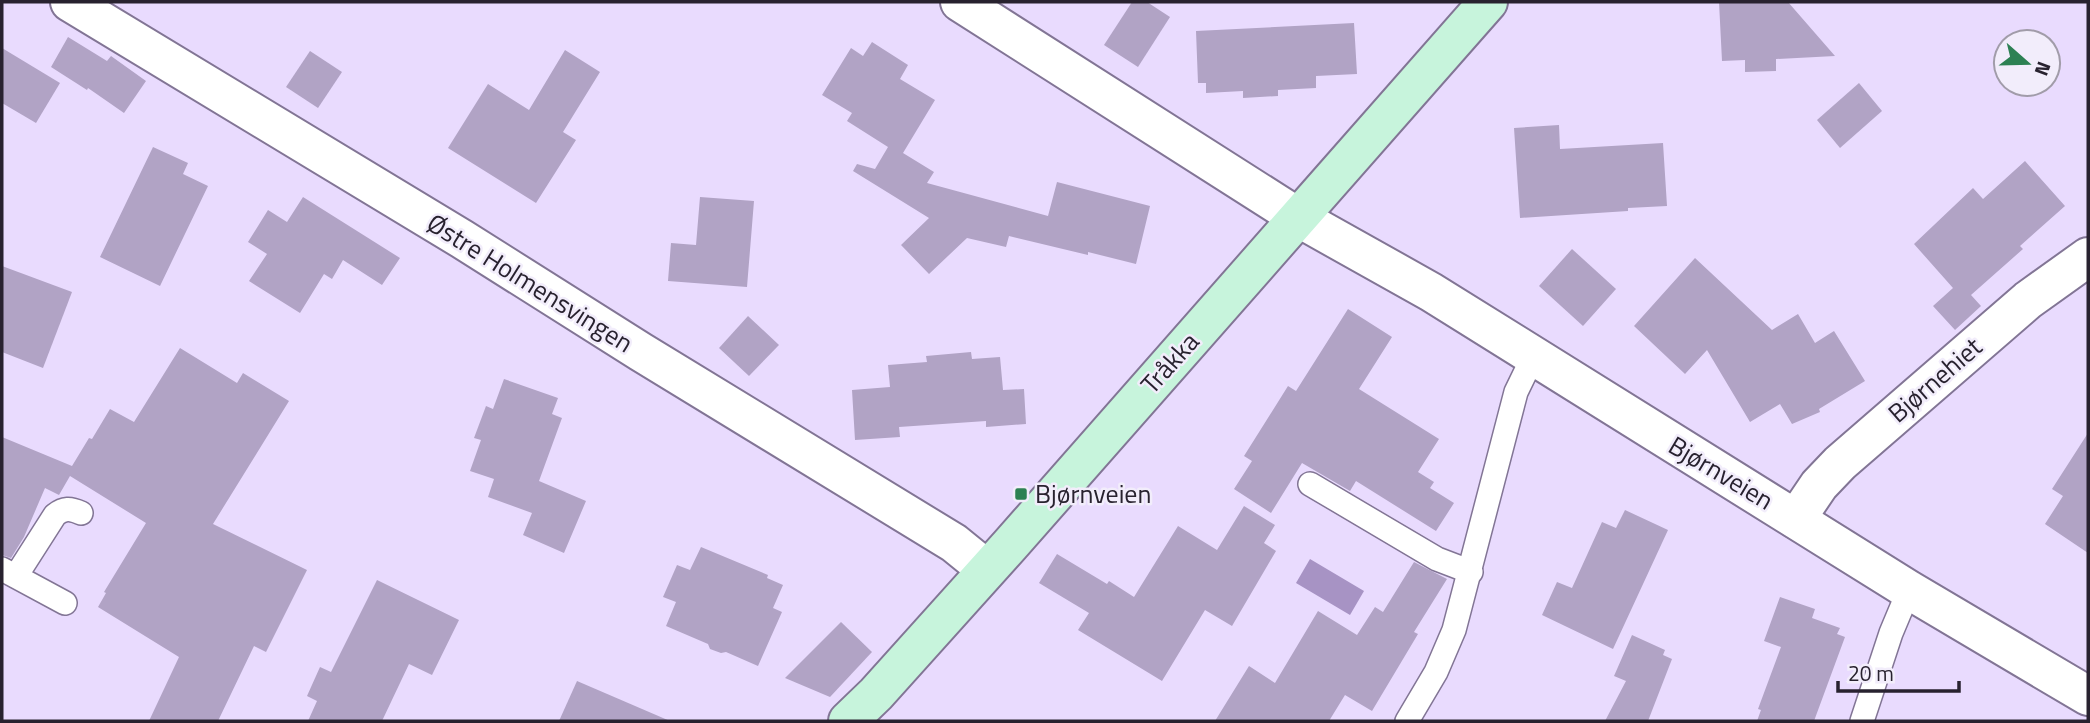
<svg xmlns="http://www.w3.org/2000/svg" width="2090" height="723" font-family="'Titillium Web',sans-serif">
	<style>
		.water { fill: #a793c4 }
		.building { fill: #b1a3c5 }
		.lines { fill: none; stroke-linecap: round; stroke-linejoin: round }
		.lane-casing { stroke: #827595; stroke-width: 26 }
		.street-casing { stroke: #827595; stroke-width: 42 }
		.secondary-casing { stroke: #827595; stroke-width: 42 }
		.lane { stroke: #fff; stroke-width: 23 }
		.street { stroke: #fff; stroke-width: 38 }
		.secondary { stroke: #c7f4dc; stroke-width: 38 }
		.poi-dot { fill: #2d8153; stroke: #f2edfb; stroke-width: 2.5 }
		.labels { text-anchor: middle; stroke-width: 5; stroke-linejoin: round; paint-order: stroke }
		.street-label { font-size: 26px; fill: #28222f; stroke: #f2edfb }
		.poi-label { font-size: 26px; fill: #28222f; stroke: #f2edfb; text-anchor: start }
	</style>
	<rect width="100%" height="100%" fill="#e9dbfe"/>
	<path class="water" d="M 1310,559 L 1364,591 L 1350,615 L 1296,583 Z"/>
	<g class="building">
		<path d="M 1132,2 L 1147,2 L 1170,17 L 1138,67 L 1104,45 Z"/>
		<path d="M 1719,2 L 1788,2 L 1835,56 L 1776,59 L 1776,71 L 1745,72 L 1745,60 L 1722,61 Z"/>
		<path d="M 1354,23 L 1357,74 L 1316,76 L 1316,88 L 1278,90 L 1278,96 L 1243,98 L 1243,91 L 1206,93 L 1206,83 L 1198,83 L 1196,31 Z"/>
		<path d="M 68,37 L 107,61 L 111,56 L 146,81 L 124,113 L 88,88 L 87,90 L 51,67 Z"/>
		<path d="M 872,42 L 908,65 L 900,79 L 935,100 L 903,153 L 934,172 L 927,183 L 1048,216 L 1057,182 L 1150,206 L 1136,264 L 1088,252 L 1088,255 L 1009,236 L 1006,247 L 967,238 L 929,274 L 901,245 L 929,218 L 853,171 L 857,164 L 875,169 L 888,147 L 847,121 L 852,113 L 822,95 L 851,48 L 863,56 Z"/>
		<path d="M 2,48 L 60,83 L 36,123 L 2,103 Z"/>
		<path d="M 565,50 L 600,72 L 563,132 L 576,140 L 536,203 L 448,148 L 488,84 L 529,110 Z"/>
		<path d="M 310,51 L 342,72 L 318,108 L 286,87 Z"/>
		<path d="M 1859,83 L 1882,111 L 1840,148 L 1817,120 Z"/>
		<path d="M 1559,125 L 1560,149 L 1663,143 L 1667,206 L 1628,208 L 1628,211 L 1520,218 L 1514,128 Z"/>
		<path d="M 153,147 L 188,163 L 183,174 L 208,186 L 160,286 L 100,257 Z"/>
		<path d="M 2025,161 L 2065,206 L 2020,246 L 2023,249 L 1971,295 L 1981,306 L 1955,330 L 1933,306 L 1953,288 L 1914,244 L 1973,188 L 1983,199 Z"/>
		<path d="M 303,197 L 400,258 L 382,285 L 343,260 L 332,279 L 324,274 L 300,313 L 249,281 L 267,254 L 248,242 L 268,210 L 287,222 Z"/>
		<path d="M 700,197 L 754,201 L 747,287 L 668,281 L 671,243 L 696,245 Z"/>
		<path d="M 1572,249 L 1616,289 L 1583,326 L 1539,286 Z"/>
		<path d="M 1695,258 L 1772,330 L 1798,314 L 1815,343 L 1834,331 L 1865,381 L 1819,409 L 1820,412 L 1792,424 L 1780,404 L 1750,422 L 1707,350 L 1685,374 L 1634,326 Z"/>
		<path d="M 2,266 L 72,292 L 43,368 L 2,352 Z"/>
		<path d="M 1348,309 L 1392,337 L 1359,389 L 1439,439 L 1418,472 L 1434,482 L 1430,488 L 1454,503 L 1436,531 L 1356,481 L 1350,491 L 1302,463 L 1271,513 L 1234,489 L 1252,461 L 1244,456 L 1288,386 L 1296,391 Z"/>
		<path d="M 748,316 L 779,345 L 749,376 L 719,348 Z"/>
		<path d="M 180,348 L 237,383 L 243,373 L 289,401 L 213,524 L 307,570 L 266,652 L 254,646 L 218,721 L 149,721 L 179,657 L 98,607 L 106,593 L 104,592 L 146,523 L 70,476 L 59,495 L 45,488 L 24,537 L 11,558 L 2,555 L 2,437 L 72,466 L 89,438 L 92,439 L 110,409 L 134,422 Z"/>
		<path d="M 971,352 L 972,359 L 1000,357 L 1003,390 L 1024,389 L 1026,424 L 986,427 L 986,421 L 899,427 L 900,437 L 855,440 L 852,390 L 890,387 L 888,365 L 927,362 L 926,356 Z"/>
		<path d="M 504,379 L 558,398 L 552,414 L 562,418 L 539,481 L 586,501 L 564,553 L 523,535 L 532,513 L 488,497 L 494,479 L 470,471 L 481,440 L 474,438 L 486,406 L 493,409 Z"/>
		<path d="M 2088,433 L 2088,553 L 2045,524 L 2063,496 L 2052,489 Z"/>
		<path d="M 1244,506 L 1275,525 L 1264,543 L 1276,551 L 1232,626 L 1205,610 L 1162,681 L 1078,630 L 1089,613 L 1039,583 L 1057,554 L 1107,584 L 1109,581 L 1134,597 L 1178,526 L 1217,550 Z"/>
		<path d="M 1625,510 L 1668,530 L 1613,649 L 1542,615 L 1557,582 L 1572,588 L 1602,522 L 1616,528 Z"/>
		<path d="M 701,547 L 768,575 L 767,578 L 783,585 L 773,608 L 782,612 L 758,666 L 726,652 L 721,653 L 710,649 L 708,644 L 666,626 L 676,602 L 663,597 L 677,565 L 690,570 Z"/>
		<path d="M 1414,562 L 1447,579 L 1414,632 L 1418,634 L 1372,711 L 1345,695 L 1329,721 L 1215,721 L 1249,666 L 1275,683 L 1318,611 L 1357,635 L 1375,607 L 1383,612 Z"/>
		<path d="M 377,580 L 459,620 L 432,675 L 409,664 L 382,721 L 308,721 L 317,701 L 307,696 L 320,667 L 331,672 Z"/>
		<path d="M 1780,597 L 1815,609 L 1812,618 L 1840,628 L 1837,634 L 1845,637 L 1814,721 L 1757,721 L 1761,710 L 1758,709 L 1781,647 L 1764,641 Z"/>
		<path d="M 841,622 L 872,652 L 830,697 L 785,678 Z"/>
		<path d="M 1632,635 L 1665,650 L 1663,655 L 1672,659 L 1648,721 L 1605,721 L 1626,681 L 1614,676 Z"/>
		<path d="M 577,681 L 670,721 L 559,721 Z"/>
	</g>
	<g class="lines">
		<defs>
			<g id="lane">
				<path d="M 1310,484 L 1437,559 L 1471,572"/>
				<path d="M 2,569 L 65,603"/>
				<path d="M 16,576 L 55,515 C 64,508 70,508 81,513"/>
				<path d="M 1407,721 L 1436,672 L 1454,630 L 1516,392 L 1533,357"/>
				<path d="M 1862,721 L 1891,633 L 1909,590"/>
			</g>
			<g id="street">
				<path d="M 70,2 L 462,239 L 641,352 L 954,543 L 986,569"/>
				<path d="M 960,2 L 1299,218 L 1431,292 L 1909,590 L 2088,696"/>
				<path d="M 1796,519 L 1819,485 L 1840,463 L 2028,300 L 2088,257"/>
			</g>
			<path id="secondary" d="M 848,721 L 876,694 L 1010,545 L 1488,2"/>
		</defs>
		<use href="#lane" class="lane-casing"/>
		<use href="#street" class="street-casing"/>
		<use href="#secondary" class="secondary-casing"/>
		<use href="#lane" class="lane"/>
		<use href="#street" class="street"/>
		<use href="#secondary" class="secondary"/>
	</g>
	<rect class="poi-dot" x="1014" y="487" width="14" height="14" rx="3.5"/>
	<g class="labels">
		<g class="street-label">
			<text transform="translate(530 283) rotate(32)" y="9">Østre Holmensvingen</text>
			<text transform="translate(1170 363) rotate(-48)" y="9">Tråkka</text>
			<text transform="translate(1935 380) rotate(-41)" y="9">Bjørnehiet</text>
			<text transform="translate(1721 473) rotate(31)" y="9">Bjørnveien</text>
		</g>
		<g class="poi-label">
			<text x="1035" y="503">Bjørnveien</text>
		</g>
	</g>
	<rect width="2090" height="723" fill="none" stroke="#28222f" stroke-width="7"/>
	<g transform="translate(2027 63) rotate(110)"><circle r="33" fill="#f2edfb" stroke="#a19ca9" stroke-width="2"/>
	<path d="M0-5L12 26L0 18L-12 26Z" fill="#2d8153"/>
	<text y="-10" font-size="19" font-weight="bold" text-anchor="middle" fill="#28222f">N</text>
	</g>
	<path d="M1838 681v10h121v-10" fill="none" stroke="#28222f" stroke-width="3.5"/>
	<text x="1848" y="681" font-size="21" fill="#28222f" stroke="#f2edfb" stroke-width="5" paint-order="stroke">20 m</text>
</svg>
